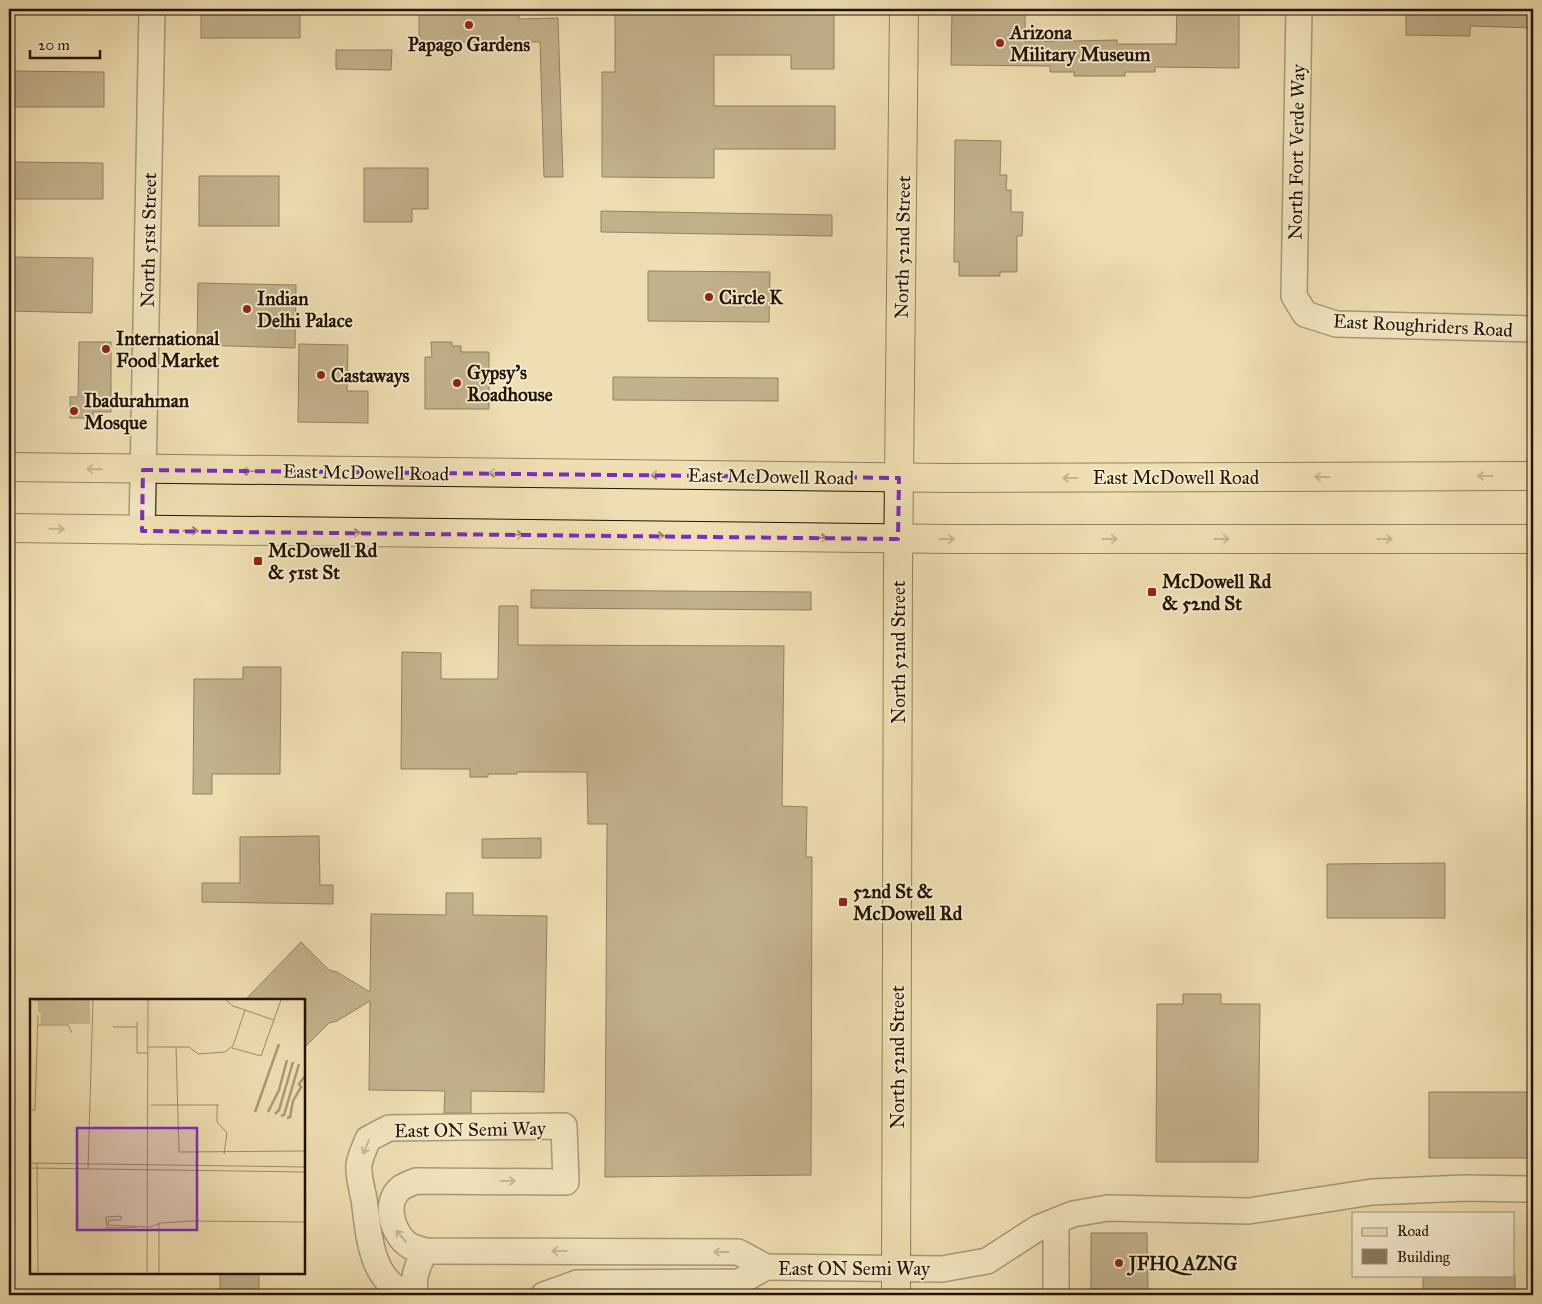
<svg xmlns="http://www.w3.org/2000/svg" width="1542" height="1304" font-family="'IM FELL Great Primer',serif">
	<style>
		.building { fill: #8c7d5d; stroke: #221302 }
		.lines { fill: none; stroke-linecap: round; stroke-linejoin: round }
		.minor-casing { stroke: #55462e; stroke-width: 28 }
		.major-casing { stroke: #221302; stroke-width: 30 }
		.minor { stroke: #f4eacc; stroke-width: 25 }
		.major { stroke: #eedeb1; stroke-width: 28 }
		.oneway { stroke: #928362 }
		.oneway2 { stroke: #968971 }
		.marked { fill: none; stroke: #7b2cbf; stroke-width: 4; stroke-dasharray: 10 6; stroke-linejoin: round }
		.poi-dot { fill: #8f2418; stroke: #f4eacc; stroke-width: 2 }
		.labels { text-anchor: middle; stroke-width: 4; stroke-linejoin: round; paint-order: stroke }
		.poi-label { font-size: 19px; font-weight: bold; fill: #221302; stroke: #f4eacc; text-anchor: start }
		.street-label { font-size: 19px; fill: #221302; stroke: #f4eacc }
		.inset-river { fill: none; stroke: #a99976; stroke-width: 2.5 }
		.inset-road { fill: none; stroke: #9c8d6b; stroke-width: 1 }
		.view { fill: #7b2cbf; fill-opacity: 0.15; stroke: #7b2cbf; stroke-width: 2.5 }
		.inset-edge { fill: none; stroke: #221302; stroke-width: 2.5 }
	</style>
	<rect width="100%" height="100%" fill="#eedeb1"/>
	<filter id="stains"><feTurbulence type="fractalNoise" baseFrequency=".004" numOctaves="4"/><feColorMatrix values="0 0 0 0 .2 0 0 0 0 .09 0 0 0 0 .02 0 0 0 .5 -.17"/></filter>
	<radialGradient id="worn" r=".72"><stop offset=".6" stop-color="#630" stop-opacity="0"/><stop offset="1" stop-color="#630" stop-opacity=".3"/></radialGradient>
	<g class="building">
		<rect x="201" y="9" width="99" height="29"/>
		<path d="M 419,9 L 519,9 L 519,19 L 558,18 L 563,177 L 544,177 L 540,42 L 419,42 Z"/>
		<path d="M 791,9 L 834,9 L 834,69 L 791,69 L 791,55 L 714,55 L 714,106 L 835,106 L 835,149 L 714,149 L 714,178 L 602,177 L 602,72 L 615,72 L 615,12 L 791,12 Z"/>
		<path d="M 952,9 L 1025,9 L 1025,42 L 1117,40 L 1117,44 L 1176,44 L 1177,9 L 1239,9 L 1239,68 L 1155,67 L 1155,72 L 1125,72 L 1125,76 L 1074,76 L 1074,72 L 1050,72 L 1050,66 L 951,65 Z"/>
		<path d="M 1406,9 L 1533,9 L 1533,28 L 1470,26 L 1470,36 L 1406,35 Z"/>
		<path d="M 336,50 L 392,50 L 391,70 L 336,69 Z"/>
		<path d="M 9,71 L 104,72 L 104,107 L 9,107 Z"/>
		<path d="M 955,140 L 1001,141 L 1000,175 L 1007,175 L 1006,190 L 1011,190 L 1011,212 L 1023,212 L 1022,236 L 1017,236 L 1017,272 L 1000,272 L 1000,276 L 959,276 L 959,262 L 954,262 Z"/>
		<path d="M 9,162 L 103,163 L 103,199 L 9,199 Z"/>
		<path d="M 364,168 L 428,168 L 428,209 L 412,209 L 412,222 L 364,222 Z"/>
		<rect x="199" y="176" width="80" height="50"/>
		<path d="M 601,211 L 832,215 L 832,236 L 601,232 Z"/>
		<path d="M 9,257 L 93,258 L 92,313 L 9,311 Z"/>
		<path d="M 648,271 L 770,272 L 769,322 L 648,321 Z"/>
		<path d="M 198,283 L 296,285 L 295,348 L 197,345 Z"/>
		<path d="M 79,342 L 111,342 L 111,412 L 93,412 L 93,418 L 70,418 L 70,397 L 78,397 Z"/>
		<path d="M 431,342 L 452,342 L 452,346 L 461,346 L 461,352 L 489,352 L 489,409 L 425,409 L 425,357 L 432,357 Z"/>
		<path d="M 299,344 L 348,345 L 347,391 L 368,391 L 368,423 L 298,422 Z"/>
		<path d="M 613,377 L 778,378 L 778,401 L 613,400 Z"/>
		<path d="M 531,590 L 811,592 L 811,610 L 531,608 Z"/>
		<path d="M 499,606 L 518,606 L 518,645 L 784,646 L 782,806 L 807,807 L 806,857 L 812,857 L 811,1175 L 605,1177 L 607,824 L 588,824 L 587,772 L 517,772 L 517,774 L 488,774 L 488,777 L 470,777 L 470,769 L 401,769 L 402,652 L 441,653 L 441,679 L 498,679 Z"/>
		<path d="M 243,667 L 281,667 L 280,774 L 212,774 L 212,794 L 193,794 L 194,679 L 243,679 Z"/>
		<path d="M 319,836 L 320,885 L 333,885 L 333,904 L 202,902 L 202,883 L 240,883 L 240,837 Z"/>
		<path d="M 541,838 L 541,858 L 482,858 L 482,839 Z"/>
		<path d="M 1445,863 L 1445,918 L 1327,918 L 1327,864 Z"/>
		<path d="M 446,893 L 473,893 L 473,915 L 547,916 L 544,1092 L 471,1091 L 471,1113 L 444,1113 L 445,1091 L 369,1090 L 370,1001 L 337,1021 L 329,1023 L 304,1048 L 304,1000 L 245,1000 L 301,942 L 329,970 L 337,972 L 370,992 L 371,914 L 446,915 Z"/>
		<path d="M 1183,994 L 1221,994 L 1221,1004 L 1260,1004 L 1258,1162 L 1156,1162 L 1157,1004 L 1183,1004 Z"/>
		<path d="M 1429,1092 L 1533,1092 L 1532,1158 L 1429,1158 Z"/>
		<path d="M 1091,1233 L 1147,1233 L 1148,1295 L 1091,1295 Z"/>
		<rect x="220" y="1273" width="39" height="22"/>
		<rect x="1423" y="1275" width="92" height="20"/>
	</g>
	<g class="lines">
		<defs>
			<g id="minor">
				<path d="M 1299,9 L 1294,296 L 1305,314 L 1336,324 L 1533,329"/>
				<path d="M 142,531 L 152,9"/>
				<path d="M 409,1295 C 370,1281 369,1235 364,1199 C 362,1189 358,1175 359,1165 C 360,1157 365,1147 368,1139 L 389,1128 L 564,1126 L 566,1182 L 416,1181 C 411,1183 405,1185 401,1188 C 383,1202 392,1235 410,1246 C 414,1248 420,1249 425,1251 L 738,1252 L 766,1267 L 942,1269 L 987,1261 L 1038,1228 L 1073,1214 L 1108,1208 L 1249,1211 L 1372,1192 L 1465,1188 L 1533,1189"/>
				<path d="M 416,1295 C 411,1280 418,1264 425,1251"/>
				<path d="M 544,1295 L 577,1283 L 739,1282 L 766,1267"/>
				<path d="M 1056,1295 L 1056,1221"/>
			</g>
			<g id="major">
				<path d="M 9,467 L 949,478 L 1533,476"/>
				<path d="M 9,528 L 949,539 L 1533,539"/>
				<path d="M 896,1295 L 898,570 L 904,9"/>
			</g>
		</defs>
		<use href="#minor" class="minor-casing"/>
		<use href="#major" class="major-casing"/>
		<use href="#minor" class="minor"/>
		<use href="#major" class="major"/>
	</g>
	<defs><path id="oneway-shaft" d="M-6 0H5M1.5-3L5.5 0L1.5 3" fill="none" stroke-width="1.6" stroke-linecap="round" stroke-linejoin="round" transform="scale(1.25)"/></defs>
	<g class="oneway">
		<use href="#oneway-shaft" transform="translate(94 469) rotate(-179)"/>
		<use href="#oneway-shaft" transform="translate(249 471) rotate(-179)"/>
		<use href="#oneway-shaft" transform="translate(496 473) rotate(-179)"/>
		<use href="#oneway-shaft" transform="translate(658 475) rotate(-179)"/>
		<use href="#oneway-shaft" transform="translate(1485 476) rotate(180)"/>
		<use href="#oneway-shaft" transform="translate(1322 477) rotate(180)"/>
		<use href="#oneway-shaft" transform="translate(1070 478) rotate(180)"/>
		<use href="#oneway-shaft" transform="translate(57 529) rotate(1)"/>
		<use href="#oneway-shaft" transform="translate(191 531) rotate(1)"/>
		<use href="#oneway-shaft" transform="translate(353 533) rotate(1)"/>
		<use href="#oneway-shaft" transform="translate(516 535) rotate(1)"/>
		<use href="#oneway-shaft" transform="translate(657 536) rotate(1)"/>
		<use href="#oneway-shaft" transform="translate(820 538) rotate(1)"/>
		<use href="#oneway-shaft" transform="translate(947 539)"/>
		<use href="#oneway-shaft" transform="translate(1110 539)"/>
		<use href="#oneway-shaft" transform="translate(1222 539)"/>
		<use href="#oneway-shaft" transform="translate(1385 539)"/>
	</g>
	<g class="oneway2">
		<use href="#oneway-shaft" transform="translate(366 1147) rotate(112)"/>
		<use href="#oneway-shaft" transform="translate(508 1181)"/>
		<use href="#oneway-shaft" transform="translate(401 1236) rotate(-130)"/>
		<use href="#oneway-shaft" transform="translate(559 1251) rotate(-180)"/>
		<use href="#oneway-shaft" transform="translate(721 1252) rotate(-180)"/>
	</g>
	<path d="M0 0H1542V1304H0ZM 143,470 L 899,478 L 898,539 L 142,531 Z" fill="#eedeb1" fill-opacity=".55" fill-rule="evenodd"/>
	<path class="marked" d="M 143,470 L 899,478 L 898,539 L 142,531 Z"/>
	<g class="poi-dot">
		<circle cx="469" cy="25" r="5"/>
		<circle cx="1000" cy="43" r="5"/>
		<circle cx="709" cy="297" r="5"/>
		<circle cx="247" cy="309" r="5"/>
		<circle cx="106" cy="349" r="5"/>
		<circle cx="321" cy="375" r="5"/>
		<circle cx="457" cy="383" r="5"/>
		<circle cx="74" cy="411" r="5"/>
		<rect x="253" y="556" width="10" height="10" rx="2.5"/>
		<rect x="1147" y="587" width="10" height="10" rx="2.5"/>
		<rect x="838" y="897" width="10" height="10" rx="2.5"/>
		<circle cx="1119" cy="1263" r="5"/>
	</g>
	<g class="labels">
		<g class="poi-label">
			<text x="1010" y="39">Arizona<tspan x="1010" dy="22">Military Museum</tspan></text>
			<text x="469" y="51" text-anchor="middle">Papago Gardens</text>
			<text x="719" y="304">Circle K</text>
			<text x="257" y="305">Indian<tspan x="257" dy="22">Delhi Palace</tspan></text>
			<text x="116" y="345">International<tspan x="116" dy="22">Food Market</tspan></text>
			<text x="467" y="379">Gypsy's<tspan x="467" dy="22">Roadhouse</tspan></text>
			<text x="331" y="382">Castaways</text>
			<text x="84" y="407">Ibadurahman<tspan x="84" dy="22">Mosque</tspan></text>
			<text x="268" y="557">McDowell Rd<tspan x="268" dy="22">&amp; 51st St</tspan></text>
			<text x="1162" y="588">McDowell Rd<tspan x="1162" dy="22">&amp; 52nd St</tspan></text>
			<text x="853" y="898">52nd St &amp;<tspan x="853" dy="22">McDowell Rd</tspan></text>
			<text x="1129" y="1270">JFHQ AZNG</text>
		</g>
		<g class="street-label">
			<text transform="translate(1296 152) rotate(-89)" y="7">North Fort Verde Way</text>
			<text transform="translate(148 240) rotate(-89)" y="7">North 51st Street</text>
			<text transform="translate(902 247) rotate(-89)" y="7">North 52nd Street</text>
			<text transform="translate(1423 325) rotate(3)" y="7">East Roughriders Road</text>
			<text transform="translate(366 472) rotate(1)" y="7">East McDowell Road</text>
			<text transform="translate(771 476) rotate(1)" y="7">East McDowell Road</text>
			<text x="1176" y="484">East McDowell Road</text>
			<text transform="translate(898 652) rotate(-90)" y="7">North 52nd Street</text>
			<text transform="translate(897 1057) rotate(-90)" y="7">North 52nd Street</text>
			<text transform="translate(470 1129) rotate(-1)" y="7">East ON Semi Way</text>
			<text x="854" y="1275">East ON Semi Way</text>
		</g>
	</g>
	<g transform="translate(30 999)">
		<rect width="275" height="275" fill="#eedeb1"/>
		<path d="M 0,1 L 60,1 L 60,25 L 10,25 L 11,15 L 8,12 L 8,3 Z" fill="#cbbb93"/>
		<path class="inset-river" d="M 225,113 L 249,45M 238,113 L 249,91 L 257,61M 245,115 L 249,111 L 263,63M 251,117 L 254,116 L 269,65M 257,119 L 260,118 L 263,102 L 271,88 L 269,85 L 275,77"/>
		<path class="inset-road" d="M 196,1 L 203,7 L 244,21M 107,23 L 107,54 L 118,54M 8,26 L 38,26 L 42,34M 83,28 L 107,28M 118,48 L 159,48 L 168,55 L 195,53 L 203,47 L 215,11M 146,48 L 149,153 L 275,152M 202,49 L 231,57 L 251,1M 121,106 L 189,106M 187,106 L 187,123 L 197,134 L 194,155M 0,111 L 5,111 L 8,16M 0,164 L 275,168M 7,164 L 8,274M 0,169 L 275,173M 58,170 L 63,1M 91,217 L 91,221 L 79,221 L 78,226 L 120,228 L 131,224 L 161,222 L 275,223M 91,217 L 76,218 L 77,229 L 107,228M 117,274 L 118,1M 129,274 L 129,224"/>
		<path class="view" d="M 47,129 L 167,129 L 167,231 L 47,231 Z"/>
		<rect width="275" height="275" class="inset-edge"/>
	</g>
	<rect width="1542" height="1304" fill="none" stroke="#eedeb1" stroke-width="30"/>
	<rect x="10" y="10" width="1522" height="1284" fill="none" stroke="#221302" stroke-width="2.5"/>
	<rect x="15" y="15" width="1512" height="1274" fill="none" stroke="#221302"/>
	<rect x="1352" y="1212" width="162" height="65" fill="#f4eacc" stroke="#a0947b"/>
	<rect x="1362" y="1228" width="25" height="8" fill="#eedeb1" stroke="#a0947b"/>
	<text x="1397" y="1236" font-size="15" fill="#221302">Road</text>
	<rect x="1362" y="1249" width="25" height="15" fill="#8c7d5d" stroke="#a0947b"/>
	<text x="1397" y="1262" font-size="15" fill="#221302">Building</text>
	<path d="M30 50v8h70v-8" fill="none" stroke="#221302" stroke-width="2.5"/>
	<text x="38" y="50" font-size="15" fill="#221302" stroke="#f4eacc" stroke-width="4" paint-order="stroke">20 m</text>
	<rect width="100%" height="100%" filter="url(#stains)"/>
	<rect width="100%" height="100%" fill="url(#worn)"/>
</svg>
